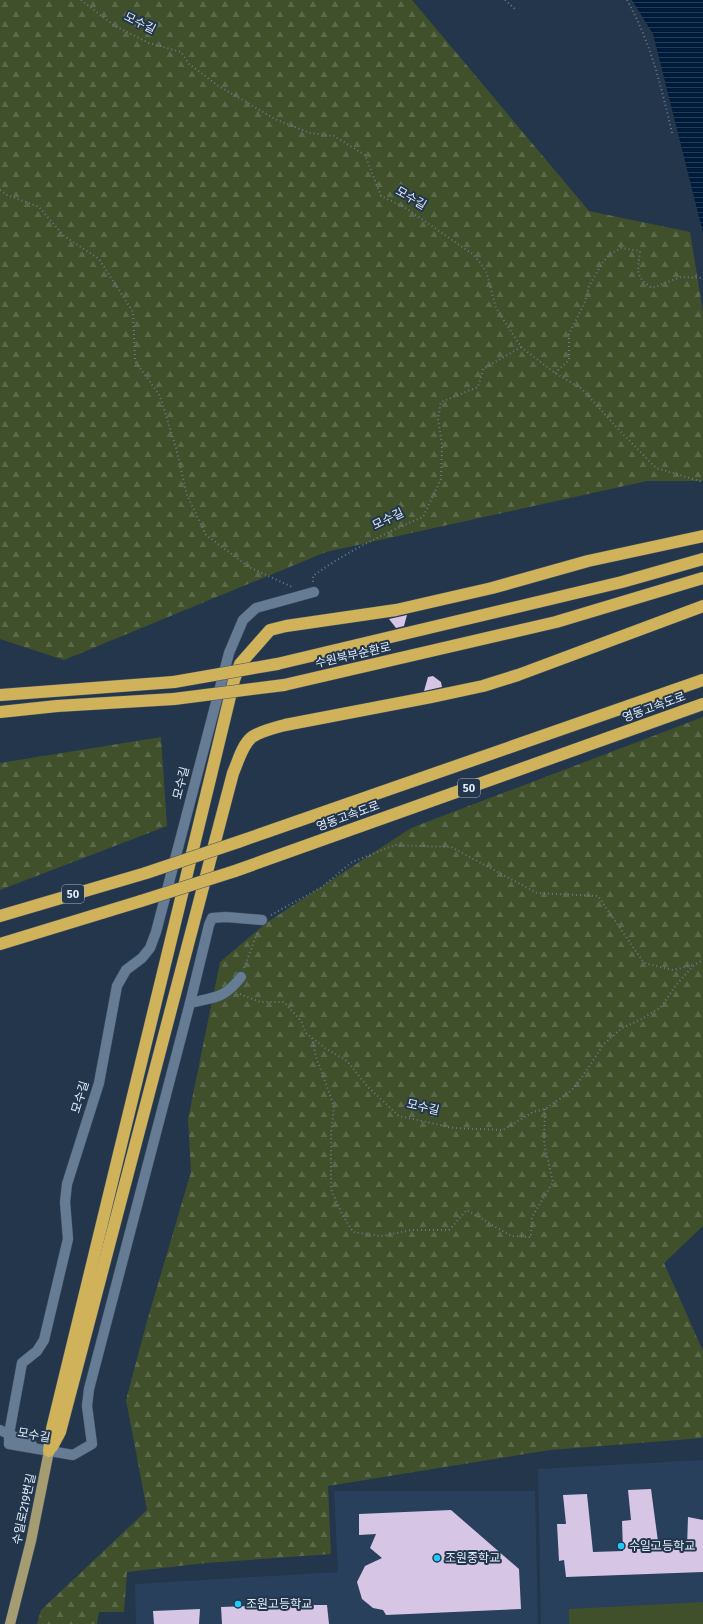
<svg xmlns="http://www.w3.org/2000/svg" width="703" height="1624" font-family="'Fira Sans','Noto Sans KR',sans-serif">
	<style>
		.built { fill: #28405b }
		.forest { fill: url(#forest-firs) }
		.garden { fill: #40502b }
		.water { fill: url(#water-rules) }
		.building { fill: #d6c5e4 }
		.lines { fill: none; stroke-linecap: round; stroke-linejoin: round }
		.minor-casing { stroke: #425366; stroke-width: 11 }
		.major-casing { stroke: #425366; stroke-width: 11 }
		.highway-casing { stroke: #425366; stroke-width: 13 }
		.path { stroke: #68788b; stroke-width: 2; stroke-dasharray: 1 3; stroke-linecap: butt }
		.minor { stroke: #667c95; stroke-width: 10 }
		.major { stroke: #a59c71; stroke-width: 10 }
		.highway { stroke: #cfb259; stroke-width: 12 }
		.highway-bridge-casing { stroke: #425366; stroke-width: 13; stroke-linecap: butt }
		.highway-bridge { stroke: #cfb259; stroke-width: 12 }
		.poi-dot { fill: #1fc9fd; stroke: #23364c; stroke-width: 1.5 }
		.labels { text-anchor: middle; stroke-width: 4; stroke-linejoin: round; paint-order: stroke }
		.shield { fill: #23364c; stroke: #a8b6c6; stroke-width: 1 }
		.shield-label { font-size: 11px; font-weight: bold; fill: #e1edfb }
		.street-label { font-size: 12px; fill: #e1edfb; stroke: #23364c }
		.poi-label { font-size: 12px; fill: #e1edfb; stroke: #23364c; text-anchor: start }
	</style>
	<defs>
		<pattern id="forest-firs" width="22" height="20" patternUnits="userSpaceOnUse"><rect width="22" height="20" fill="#40502b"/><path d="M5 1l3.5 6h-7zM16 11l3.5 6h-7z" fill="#5b6a4b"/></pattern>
		<pattern id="water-rules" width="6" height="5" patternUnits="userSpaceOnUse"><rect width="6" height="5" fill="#001b39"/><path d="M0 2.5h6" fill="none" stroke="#253c57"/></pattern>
	</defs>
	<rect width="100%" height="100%" fill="#23364c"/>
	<g class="built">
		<path d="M 703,1460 L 703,1624 L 541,1624 L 538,1469 Z"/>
		<path d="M 334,1491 L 535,1491 L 538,1624 L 136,1624 L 135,1584 L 338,1572 Z"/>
	</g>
	<g class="forest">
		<path d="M 0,0 L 412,0 L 589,211 L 690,232 L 703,312 L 703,481 L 647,481 L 326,552 L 64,660 L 0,639 Z"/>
		<path d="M 703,717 L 703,1226 L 664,1263 L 703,1351 L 703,1438 L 550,1450 L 328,1486 L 331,1554 L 206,1563 L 127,1572 L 124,1612 L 99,1612 L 97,1624 L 37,1624 L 41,1610 L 147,1510 L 126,1400 L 147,1321 L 191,1172 L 188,1119 L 220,962 L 266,923 L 411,828 Z"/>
		<path d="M 161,737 L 167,826 L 0,890 L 0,763 Z"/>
	</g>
	<path class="garden" d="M 703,1602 L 703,1624 L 569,1624 L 569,1609 Z"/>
	<path class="water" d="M 632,0 L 703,0 L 703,233 L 653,34 Z"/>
	<g class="building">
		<path d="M 407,615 L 404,626 L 396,628 L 389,619 Z"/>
		<path d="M 433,676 L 441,682 L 442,687 L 424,691 L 428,677 Z"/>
		<path d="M 651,1489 L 659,1549 L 687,1547 L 688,1517 L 703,1520 L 703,1572 L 566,1577 L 564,1560 L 559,1561 L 557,1524 L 566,1524 L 563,1495 L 587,1494 L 593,1552 L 623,1551 L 622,1521 L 631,1520 L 628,1490 Z"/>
		<path d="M 451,1510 L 519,1569 L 521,1609 L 386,1615 L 383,1610 L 373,1608 L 362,1599 L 357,1582 L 365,1566 L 382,1558 L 370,1548 L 376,1534 L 359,1535 L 359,1514 Z"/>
		<path d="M 283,1605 L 327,1605 L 329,1624 L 222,1624 L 221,1607 Z"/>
		<path d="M 200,1609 L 199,1624 L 154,1624 L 153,1611 Z"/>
	</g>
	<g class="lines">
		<defs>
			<g id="minor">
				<path d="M 241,977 C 224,999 215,997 190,1003 L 89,1389 L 87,1406 L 92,1444 L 73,1455 L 9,1444 L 9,1434 L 22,1363 L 37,1351 L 44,1340 L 68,1239 L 65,1202 L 67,1184 L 99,1083 L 117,986 L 126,970 L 142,958 L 150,948 L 156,932 L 229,653 L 243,620 L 256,608 L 314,592"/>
				<path d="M 190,1003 L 209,925 L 212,918 L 226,917 L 262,920"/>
				<path d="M 0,1430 L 32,1445"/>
			</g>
			<path id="major" d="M 10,1624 L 31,1541 L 49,1451"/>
			<g id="highway">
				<path d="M 277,664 L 622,582 L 703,559"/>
				<path d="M 284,685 L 556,622 L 703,578"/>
				<path d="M 0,695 L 174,682"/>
				<path d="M 0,712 L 57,706 L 174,699"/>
				<path d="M 238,842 L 703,680"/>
				<path d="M 235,871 L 703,704"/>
				<path d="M 0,916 L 146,873"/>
				<path d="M 0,944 L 141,901"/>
				<path d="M 52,1447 L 60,1432 L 233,773 C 238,762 242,745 252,737 C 261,731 274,728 285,725 L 431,697 L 483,686 L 518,675 L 703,606"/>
				<path d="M 49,1451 L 52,1429 L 212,771 L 234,680 L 240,664 L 270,630 L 286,626 L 396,610 L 492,588 L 588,561 L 703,536"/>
			</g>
		</defs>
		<use href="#minor" class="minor-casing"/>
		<use href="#major" class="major-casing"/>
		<use href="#highway" class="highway-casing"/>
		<g class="path">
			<path d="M 81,0 L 115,26 L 149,43 L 181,52 L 189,64 L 217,85 L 275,119 L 310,133 L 334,136 L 365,155 L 381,196 L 404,207 L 474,255 L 486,271 L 496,308 L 521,347 L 483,369 L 478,387 L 441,402 L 438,419 L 442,445 L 441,479 L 423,517 C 385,533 346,552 313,576 L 313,582"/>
			<path d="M 505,0 L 515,9"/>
			<path d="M 627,0 C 651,43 661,86 672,133"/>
			<path d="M 0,190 L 7,195 L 39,207 L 64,236 L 99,259 L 133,312 L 135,361 L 160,396 L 176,448 L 187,495 L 206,535 L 249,567 L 292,587"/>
			<path d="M 521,347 L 555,373 L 582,389 L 620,431 L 656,468 L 703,482"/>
			<path d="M 555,373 L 569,360 L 569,334 L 585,302 L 589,286 L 603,262 L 610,254 L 621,248 L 640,251 C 638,271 634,276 652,288 L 681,277 L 703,278"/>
			<path d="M 271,915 L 322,887 L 352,862 L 395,845 L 451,847 L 537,893 L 598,896 L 644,963 L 673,970 L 693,965"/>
			<path d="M 244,968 L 258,931"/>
			<path d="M 240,994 L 260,1002 L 284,1002 L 301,1021 L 306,1033 L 325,1048 L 347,1061 L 367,1086 L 399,1116 L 454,1128 L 503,1130 L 533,1112 L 545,1109 L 571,1091 L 580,1080 L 604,1044 L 622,1028 L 642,1019 L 661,1007 L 676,985 L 694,965 L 703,960"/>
			<path d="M 312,1038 L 316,1057 L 334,1106 L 331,1134 L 331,1189 L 342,1214 L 353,1232 L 381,1236 L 412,1230 L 449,1230 L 467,1210 L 511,1236 L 531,1237 L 532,1217 L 553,1182 L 544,1143 L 545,1109"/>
		</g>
		<use href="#minor" class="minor"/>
		<use href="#major" class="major"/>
		<use href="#highway" class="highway"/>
		<defs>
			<g id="highway-bridge">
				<path d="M 174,682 L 277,664"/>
				<path d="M 174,699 L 284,685"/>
				<path d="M 146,873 L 238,842"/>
				<path d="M 141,901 L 235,871"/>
			</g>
		</defs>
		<use href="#highway-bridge" class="highway-bridge-casing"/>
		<use href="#highway-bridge" class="highway-bridge"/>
	</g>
	<g class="poi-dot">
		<circle cx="621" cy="1546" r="4"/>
		<circle cx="437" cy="1558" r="4"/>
		<circle cx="238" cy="1604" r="4"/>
	</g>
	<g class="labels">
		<g class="shield">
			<rect x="458" y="779" width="22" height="18" rx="3"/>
			<rect x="62" y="885" width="22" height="18" rx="3"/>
		</g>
		<g class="shield-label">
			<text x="469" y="792">50</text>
			<text x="73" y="898">50</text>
		</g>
		<g class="street-label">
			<text transform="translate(140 23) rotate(26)" y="4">모수길</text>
			<text transform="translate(411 198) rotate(30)" y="4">모수길</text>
			<text transform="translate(388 519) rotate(-26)" y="4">모수길</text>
			<text transform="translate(353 655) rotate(-13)" y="4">수원북부순환로</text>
			<text transform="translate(654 707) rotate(-20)" y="4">영동고속도로</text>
			<text transform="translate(181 783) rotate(-76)" y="4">모수길</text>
			<text transform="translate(348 816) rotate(-20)" y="4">영동고속도로</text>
			<text transform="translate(80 1097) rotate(-73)" y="4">모수길</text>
			<text transform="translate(423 1107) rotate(13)" y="4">모수길</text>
			<text transform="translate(34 1435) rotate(10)" y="4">모수길</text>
			<text transform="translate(24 1509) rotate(-78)" y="4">수일로219번길</text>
		</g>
		<g class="poi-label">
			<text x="629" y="1550">수일고등학교</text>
			<text x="445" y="1562">조원중학교</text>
			<text x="246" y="1608">조원고등학교</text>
		</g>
	</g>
</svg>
